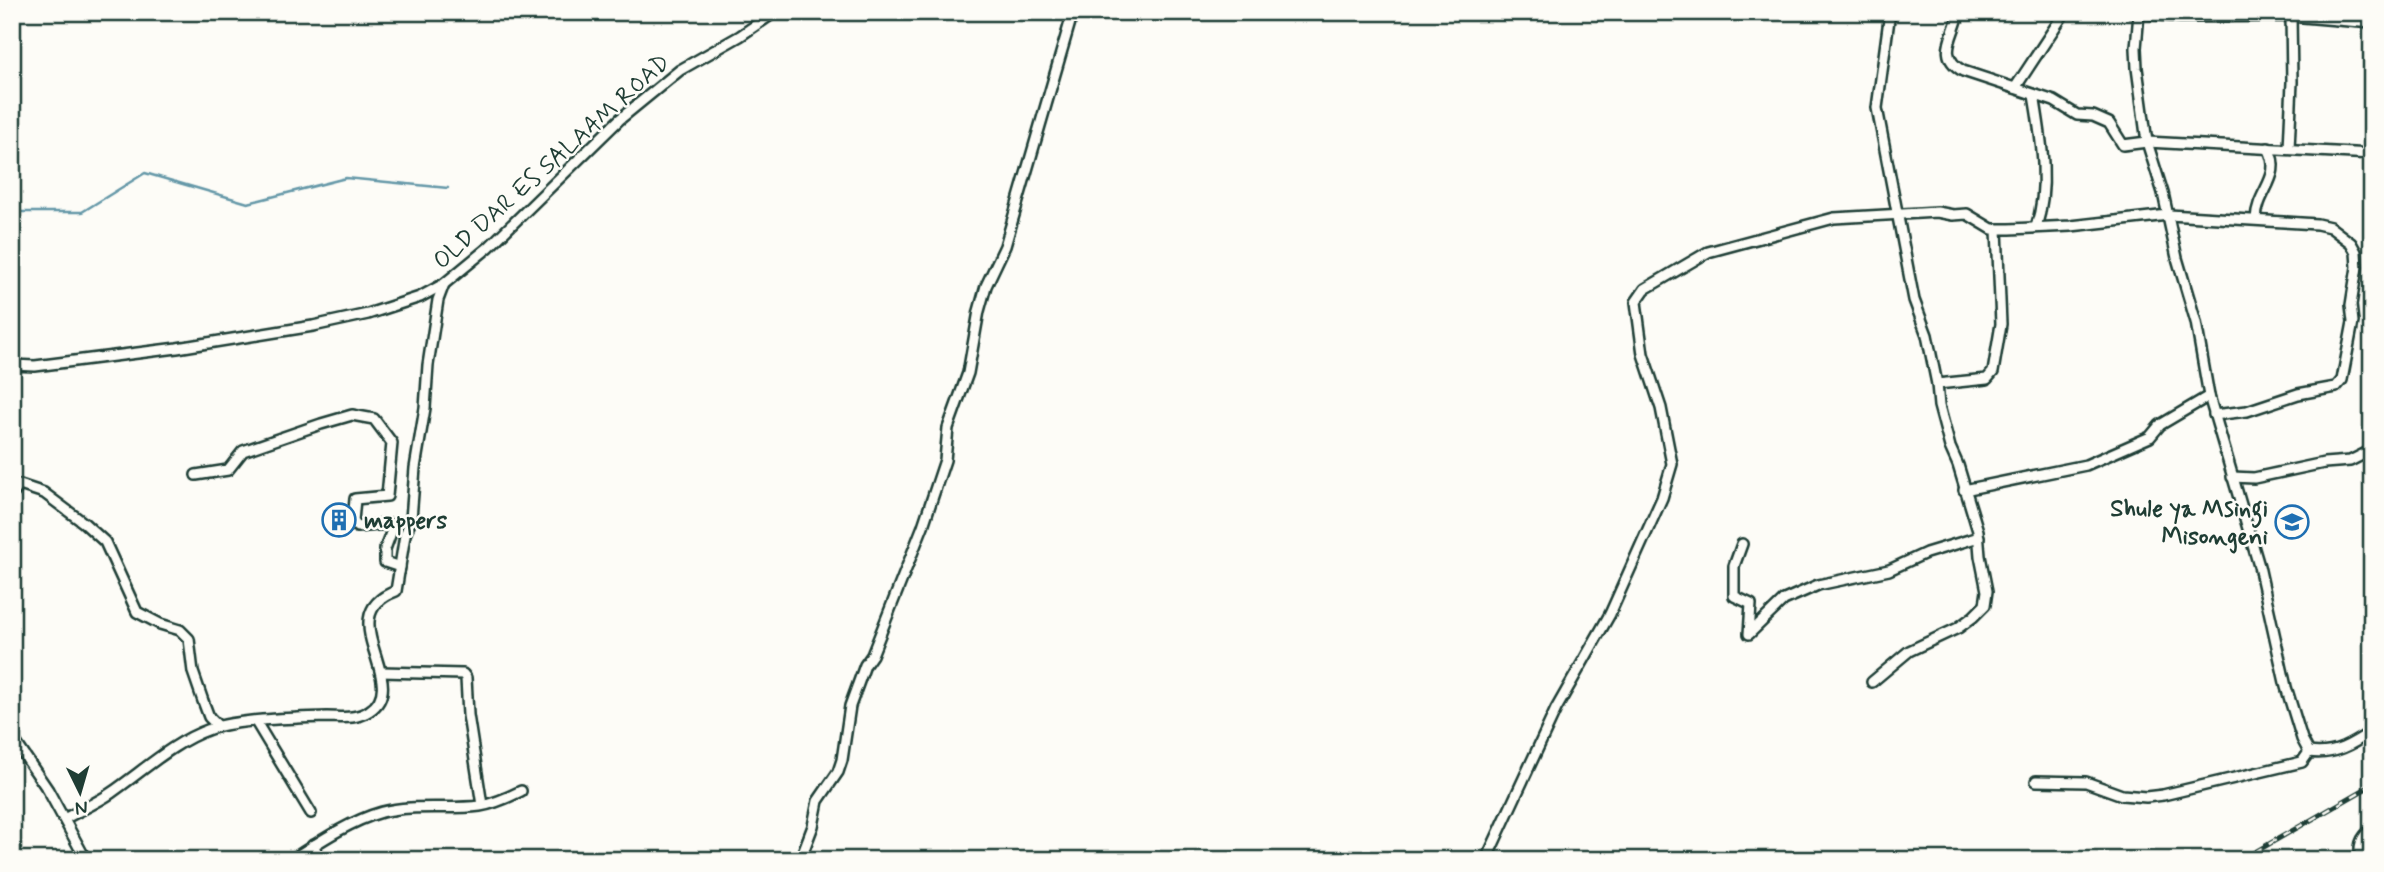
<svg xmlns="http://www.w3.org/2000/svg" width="2384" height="872" font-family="Mynerve,sans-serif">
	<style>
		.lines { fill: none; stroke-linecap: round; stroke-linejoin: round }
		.stream { stroke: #6598a8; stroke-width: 2.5 }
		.minor-casing { stroke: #1f3d34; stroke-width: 14 }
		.minor { stroke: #fdfcf7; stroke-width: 9 }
		.rail-casing { stroke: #1f3d34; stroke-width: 5 }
		.rail { stroke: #fdfcf7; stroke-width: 2.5; stroke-dasharray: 8; stroke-linecap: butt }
		.labels { text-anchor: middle; stroke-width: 5; stroke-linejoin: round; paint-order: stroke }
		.street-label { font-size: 24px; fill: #1f3d34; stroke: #fdfcf7 }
		.poi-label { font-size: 24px; font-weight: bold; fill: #1f3d34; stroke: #fdfcf7; text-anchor: end }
	</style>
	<rect width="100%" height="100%" fill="#fdfcf7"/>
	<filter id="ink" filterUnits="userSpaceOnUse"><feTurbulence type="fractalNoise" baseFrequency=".0143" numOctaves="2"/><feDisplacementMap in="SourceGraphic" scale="14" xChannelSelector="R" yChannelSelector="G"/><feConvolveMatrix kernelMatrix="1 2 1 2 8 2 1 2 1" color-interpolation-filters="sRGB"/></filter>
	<g filter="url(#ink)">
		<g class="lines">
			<path class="stream" d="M 12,212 L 82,212 L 145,173 L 248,203 L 346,178 L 448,188"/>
			<defs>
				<g id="minor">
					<path d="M 1959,12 C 1955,36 1935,55 1963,71 L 2054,101 L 2077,115 L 2093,116 L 2109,123 L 2123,145 L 2147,142 L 2372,154"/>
					<path d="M 2132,12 L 2181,17 L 2291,16 L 2372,23"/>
					<path d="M 2139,13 L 2136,48 L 2137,68 L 2147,142 L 2163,193 L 2177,258 L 2196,322 L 2209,396 L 2259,566 L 2286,687 L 2302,739 L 2309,752 C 2334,756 2353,744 2372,731"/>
					<path d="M 2015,88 L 2065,12"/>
					<path d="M 2034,95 C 2041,138 2050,185 2036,227"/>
					<path d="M 2289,149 L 2292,82 L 2291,16"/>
					<path d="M 2169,215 L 2317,224 L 2330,227 L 2351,243 L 2356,252 L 2357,267 L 2351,305 L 2353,322 L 2342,380 L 2336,387 L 2298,394 L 2247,411 L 2214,415"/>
					<path d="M 2256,219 C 2257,190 2284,177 2268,148"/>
					<path d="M 12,365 L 35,366 L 177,348 L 313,326 L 368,314 L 420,297 L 444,284 L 489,247 L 620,119 L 680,70 L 740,36 L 775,12"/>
					<path d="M 1937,384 L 1987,379 L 1993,372 L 2001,324 L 1997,229"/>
					<path d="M 196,475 L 228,470 L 243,451 L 321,424 L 352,415 L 374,419 L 392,443 L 387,496 L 355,499 L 353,521 L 357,527 L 388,524 L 392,530 L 385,549 L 385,562 L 400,567 L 399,572"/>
					<path d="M 2232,477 L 2254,478 L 2324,463 L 2350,461 L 2372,450"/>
					<path d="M 1964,490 L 2086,465 L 2150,437 L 2160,425 L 2209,396"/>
					<path d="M 12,495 L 20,485 L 44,493 L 84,523 L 105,542 L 137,612 L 160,624 L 180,630 L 189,639 L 193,672 L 203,701 L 209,717 L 218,726"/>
					<path d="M 1742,544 L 1734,566 L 1734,596 L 1751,604 L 1749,634 L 1784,600 L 1818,585 L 1889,570 L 1926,553 L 1979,537"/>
					<path d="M 381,672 L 463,674 L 466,678 L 468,715 L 482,805"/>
					<path d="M 1872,682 L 1909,651 L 1958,628 L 1973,617 L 1985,605 L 1987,591 L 1980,556 L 1978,531 L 1958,465 L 1950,447 L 1939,406 L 1937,384 L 1927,335 L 1914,300 L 1877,108 L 1890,12"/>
					<path d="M 256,722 L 311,813"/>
					<path d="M 12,737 L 48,790 L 86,860"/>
					<path d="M 2036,781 L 2086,782 L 2122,795 L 2146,797 L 2163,795 L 2302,762 L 2309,752"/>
					<path d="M 64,819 C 80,810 97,803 111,793 C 143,771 173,742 210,729 C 238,719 296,718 327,717 C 341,717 355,720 369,711 C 413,683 329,616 396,591 L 405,535 L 411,519 L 415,468 L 425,408 L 428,365 L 438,300 L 444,284"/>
					<path d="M 313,845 L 321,860"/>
					<path d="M 291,860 C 319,842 350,821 382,812 C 414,804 448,810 480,806 C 494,804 507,798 521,791"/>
					<path d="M 800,860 L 813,826 L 818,801 L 838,772 L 842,760 L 850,706 L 865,665 L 872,655 L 923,526 L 945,460 L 948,428 L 968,373 L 979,311 L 986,286 L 1005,246 L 1073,12"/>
					<path d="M 1486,860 L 1556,709 L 1610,614 L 1662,498 L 1672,464 L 1661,408 L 1643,354 L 1636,302 L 1645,289 L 1708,252 L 1834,218 L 1937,212 L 1953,215 L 1967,214 L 1992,229 L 2010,229 L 2071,226 L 2168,215"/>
					<path d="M 2362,860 C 2357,846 2361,837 2372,829"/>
				</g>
			</defs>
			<use href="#minor" class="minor-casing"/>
			<use href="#minor" class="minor"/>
			<defs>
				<path id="rail" d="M 2241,860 L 2372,785"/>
			</defs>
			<use href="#rail" class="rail-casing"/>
			<use href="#rail" class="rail"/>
		</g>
	</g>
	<defs>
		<symbol id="building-ring" viewBox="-11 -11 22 22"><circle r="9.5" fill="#fdfcf7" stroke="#1f6fb2" stroke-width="1.5"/><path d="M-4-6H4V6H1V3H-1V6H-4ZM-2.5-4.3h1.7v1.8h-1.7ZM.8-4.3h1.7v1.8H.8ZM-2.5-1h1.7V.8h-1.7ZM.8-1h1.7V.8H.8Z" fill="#1f6fb2"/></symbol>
		<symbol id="school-ring" viewBox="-11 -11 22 22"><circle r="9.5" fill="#fdfcf7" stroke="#1f6fb2" stroke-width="1.5"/><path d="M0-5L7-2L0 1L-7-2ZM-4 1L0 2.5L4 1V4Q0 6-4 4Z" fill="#1f6fb2"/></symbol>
	</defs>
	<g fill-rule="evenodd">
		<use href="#building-ring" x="320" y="501" width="38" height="38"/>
		<use href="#school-ring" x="2273" y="503" width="38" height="38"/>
	</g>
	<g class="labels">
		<g class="street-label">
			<text transform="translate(551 161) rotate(-42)" y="8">OLD DAR ES SALAAM ROAD</text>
		</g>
		<g class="poi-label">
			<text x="2268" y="516">Shule ya Msingi<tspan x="2268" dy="28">Misongeni</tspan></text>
			<text x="364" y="528" text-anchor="start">mappers</text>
		</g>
	</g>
	<rect width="2384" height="872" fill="none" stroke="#fdfcf7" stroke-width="42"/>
	<rect x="21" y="21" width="2342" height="830" fill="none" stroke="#1f3d34" stroke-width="2.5" filter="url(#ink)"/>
	<g transform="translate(80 792) rotate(175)" stroke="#fdfcf7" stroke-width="5" paint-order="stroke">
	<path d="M0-5L12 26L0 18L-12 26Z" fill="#1f3d34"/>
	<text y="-10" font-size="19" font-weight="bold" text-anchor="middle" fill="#1f3d34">N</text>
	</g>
</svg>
